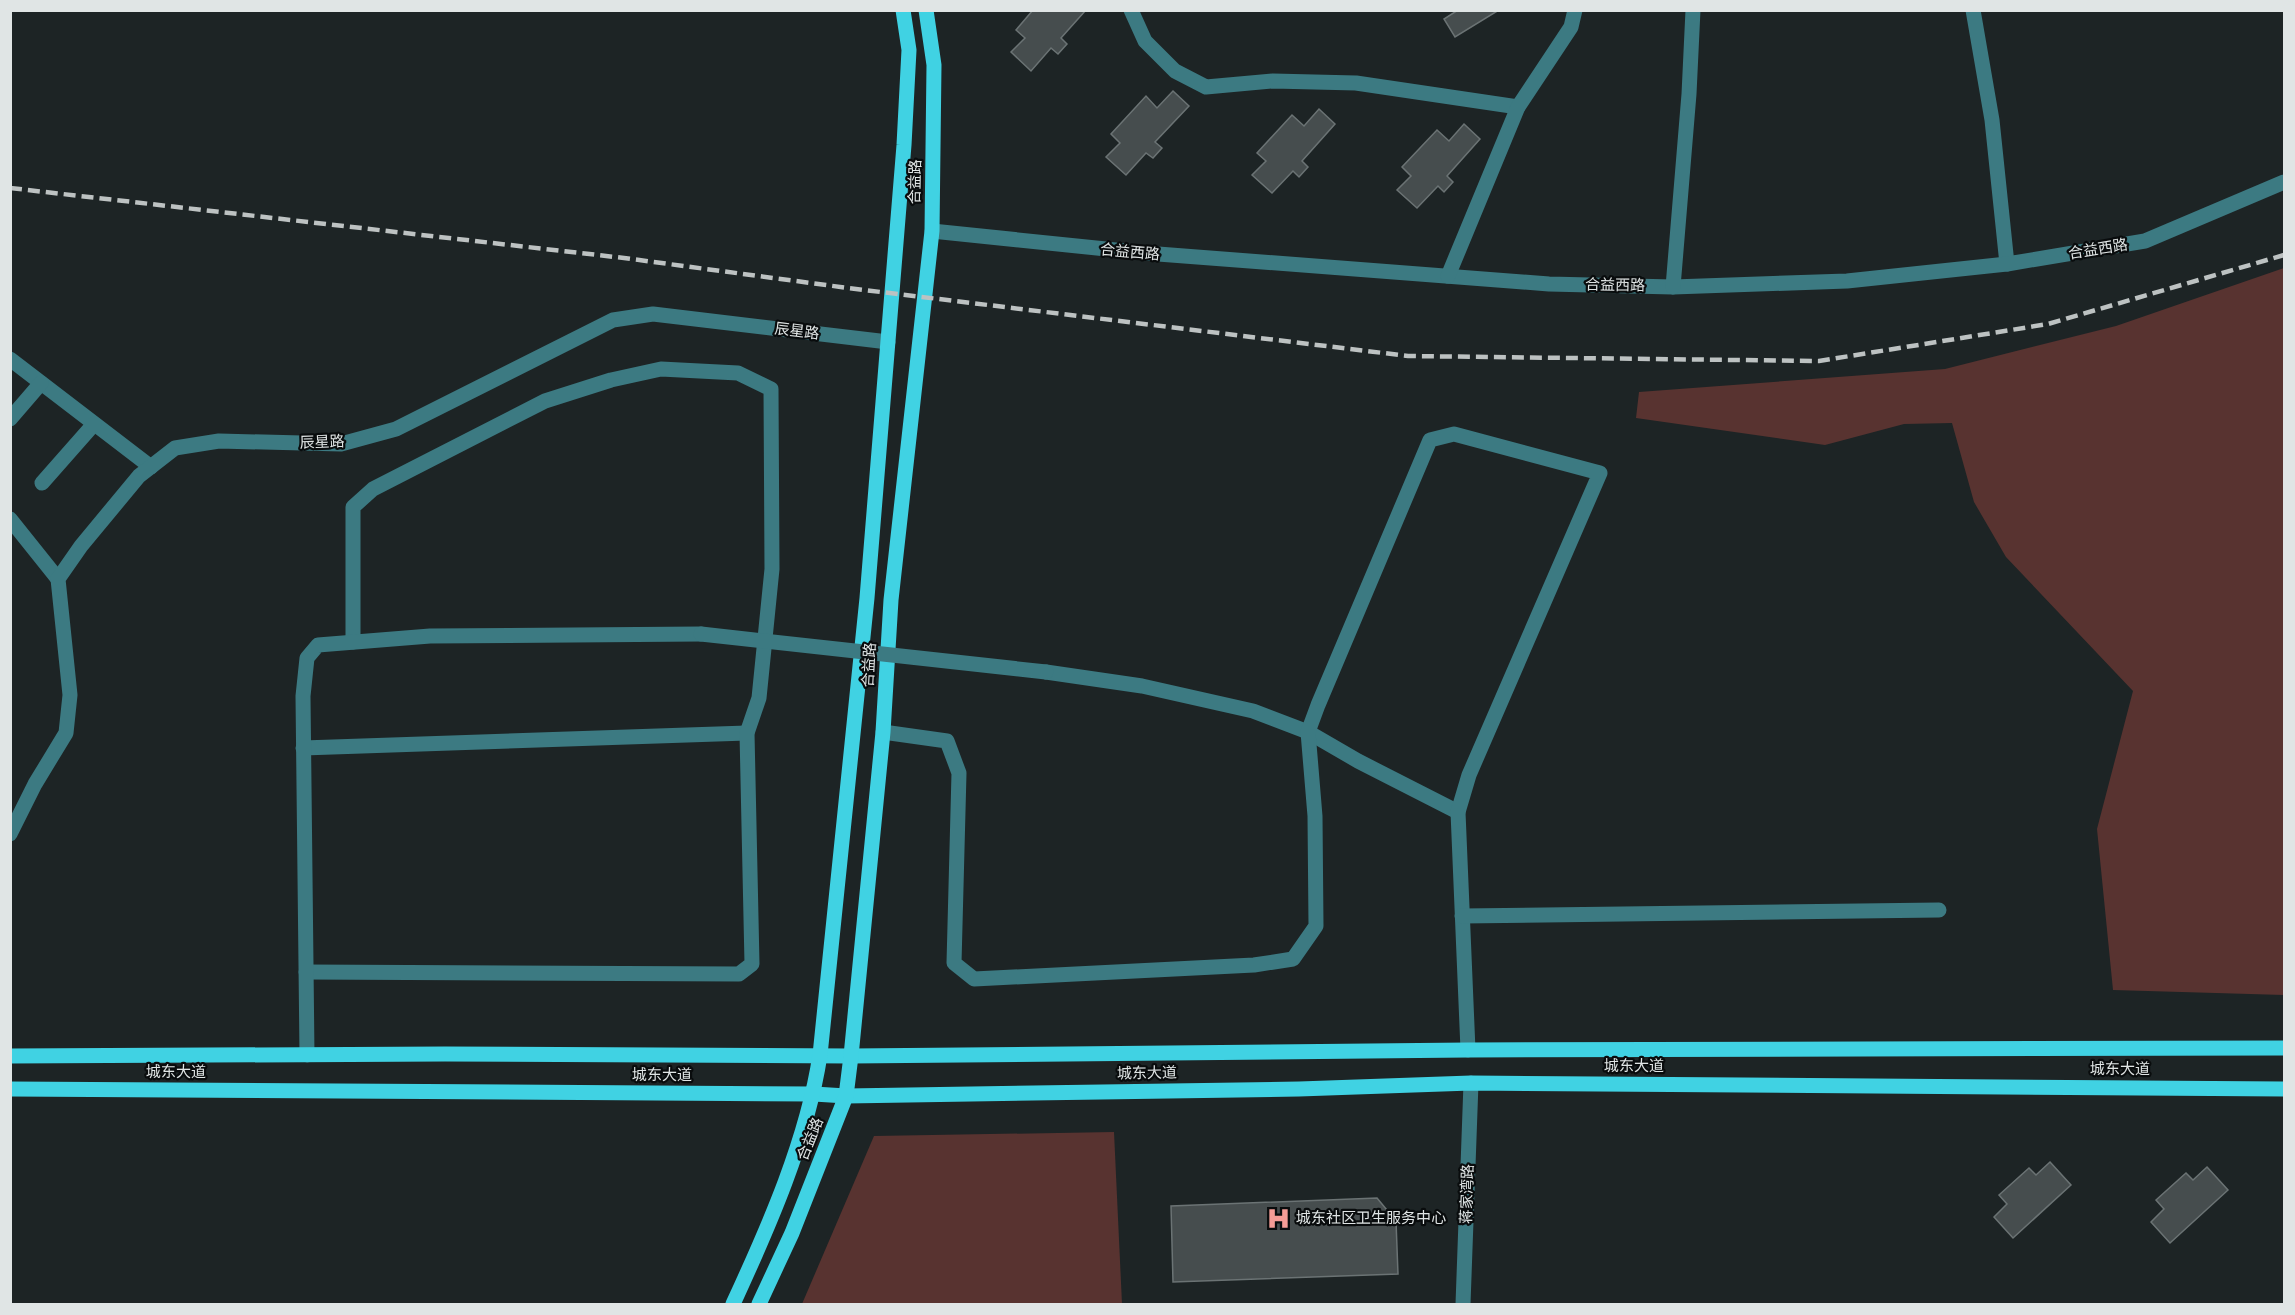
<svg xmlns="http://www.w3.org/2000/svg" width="2295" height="1315" font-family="Manrope,'Noto Sans SC',sans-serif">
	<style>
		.green { fill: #583330 }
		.building { fill: #464d4e; stroke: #6b7374; stroke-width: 1.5 }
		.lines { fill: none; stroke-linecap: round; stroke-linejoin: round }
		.minor { stroke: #3c7a82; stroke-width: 15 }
		.major { stroke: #40d2e3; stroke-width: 15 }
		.rail { stroke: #bdc2c2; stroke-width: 4.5; stroke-dasharray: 12 6; stroke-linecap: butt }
		.minor-bridge { stroke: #3c7a82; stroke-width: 15 }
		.labels { text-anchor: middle; stroke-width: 4.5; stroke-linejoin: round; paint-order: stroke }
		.street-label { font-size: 15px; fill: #e0e5e5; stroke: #090c0d }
		.poi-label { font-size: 15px; fill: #e0e5e5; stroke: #090c0d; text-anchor: start }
	</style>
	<rect width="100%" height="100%" fill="#1d2425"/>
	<g class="green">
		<path d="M 2284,268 L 2284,995 L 2113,990 L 2097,829 L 2133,691 L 2006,557 L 1974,502 L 1952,423 L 1904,424 L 1825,445 L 1636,418 L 1639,392 L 1945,369 L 2116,326 Z"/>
		<path d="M 1114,1132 L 1122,1304 L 802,1304 L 874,1136 Z"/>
	</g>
	<g class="building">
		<path d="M 1033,10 L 1086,10 L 1061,38 L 1067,44 L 1058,54 L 1051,48 L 1031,71 L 1011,52 L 1025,38 L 1016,30 Z"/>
		<path d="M 1458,10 L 1499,10 L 1455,37 L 1444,19 Z"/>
		<path d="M 1173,91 L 1189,106 L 1155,142 L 1162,148 L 1153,158 L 1146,153 L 1126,175 L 1106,157 L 1120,143 L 1111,134 L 1146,96 L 1157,108 Z"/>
		<path d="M 1319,109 L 1335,124 L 1302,161 L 1308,167 L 1299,177 L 1293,171 L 1272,193 L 1252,175 L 1266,161 L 1257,153 L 1292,115 L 1304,126 Z"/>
		<path d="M 1464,124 L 1480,139 L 1447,176 L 1453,182 L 1444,192 L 1438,186 L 1417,208 L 1397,190 L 1411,176 L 1402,167 L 1437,130 L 1449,141 Z"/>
		<path d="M 2050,1162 L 2071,1185 L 2013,1238 L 1994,1217 L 2007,1204 L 1999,1195 L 2029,1168 L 2036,1175 Z"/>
		<path d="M 2207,1167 L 2228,1190 L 2170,1243 L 2151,1222 L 2164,1209 L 2156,1200 L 2186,1173 L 2193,1180 Z"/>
		<path d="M 1377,1198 L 1396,1221 L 1398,1274 L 1173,1282 L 1171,1206 Z"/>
	</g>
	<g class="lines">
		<g class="minor">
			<path d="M 1131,10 L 1145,41 L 1175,71 L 1206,87 L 1273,81 L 1356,83 L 1518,107"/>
			<path d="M 1973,10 L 1992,120 L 2007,264"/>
			<path d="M 932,231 L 1145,253 L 1549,284 L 1673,287 L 1847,281 L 2007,264 L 2145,241 L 2284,182"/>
			<path d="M 1448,276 L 1518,107 L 1571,27 L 1575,10"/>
			<path d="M 1673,287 L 1689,94 L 1693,10"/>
			<path d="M 10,359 L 151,467"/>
			<path d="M 10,419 L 41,383"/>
			<path d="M 42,483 L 94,424"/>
			<path d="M 10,519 L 58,579"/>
			<path d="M 1046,672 L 1142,686 L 1253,711 L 1308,732 L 1358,761 L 1458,812"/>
			<path d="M 883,732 L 947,741 L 959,773 L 954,963 L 974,979 L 1254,965 L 1293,959 L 1316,926 L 1315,816 L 1308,732 L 1318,705 L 1430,440 L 1454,434 L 1600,473 L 1469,775 L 1458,812 L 1468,1050"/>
			<path d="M 303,748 L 747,733"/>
			<path d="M 10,834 L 35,784 L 66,733 L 70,695 L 58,579 L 81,546 L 139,476 L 175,448 L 219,441 L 341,444 L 396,429 L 613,320 L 653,314 L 888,342"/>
			<path d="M 1462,916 L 1939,910"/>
			<path d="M 306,972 L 739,974 L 752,964 L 747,733 L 759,698 L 772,569 L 771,389 L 738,373 L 661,369 L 611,380 L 545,401 L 373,489 L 353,507 L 353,642"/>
			<path d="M 307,1055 L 303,696 L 307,658 L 318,645 L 430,636 L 701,634"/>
			<path d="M 1463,1304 L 1471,1083"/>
		</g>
		<g class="major">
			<path d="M 10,1056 L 445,1054 L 851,1056 L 1468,1050 L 2284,1048"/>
			<path d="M 10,1089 L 814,1094 L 846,1096 L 1299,1089 L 1471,1083 L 2284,1089"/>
			<path d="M 733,1304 C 769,1226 807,1140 820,1055 L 867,598 L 904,145 L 909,50 L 903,10"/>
			<path d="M 759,1304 L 792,1233 L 846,1096 L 851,1056 L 883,732 L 891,600 L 932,231 L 934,65 L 926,10"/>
		</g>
		<path class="rail" d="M 10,188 L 624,258 L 848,288 L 1408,356 L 1819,361 L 2048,324 L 2284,255"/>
		<path class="minor-bridge" d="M 701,634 L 1046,672"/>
	</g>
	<defs>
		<symbol id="hospital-bare" viewBox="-9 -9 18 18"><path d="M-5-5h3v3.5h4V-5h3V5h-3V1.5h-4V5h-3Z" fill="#f59c96" stroke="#090c0d" stroke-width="2.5" paint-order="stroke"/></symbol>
	</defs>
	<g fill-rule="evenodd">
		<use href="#hospital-bare" x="1262" y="1202" width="33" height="33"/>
	</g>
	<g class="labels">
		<g class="street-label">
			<text transform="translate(915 182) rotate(-89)" y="5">合益路</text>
			<text transform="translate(2098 249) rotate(-9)" y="5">合益西路</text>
			<text transform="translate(1130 252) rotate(5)" y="5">合益西路</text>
			<text transform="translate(1615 285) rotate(1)" y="5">合益西路</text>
			<text transform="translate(797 331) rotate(7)" y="5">辰星路</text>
			<text transform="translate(322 442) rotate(-2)" y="5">辰星路</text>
			<text transform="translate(869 665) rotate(-87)" y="5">合益路</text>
			<text x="1634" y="1071">城东大道</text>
			<text x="2120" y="1074">城东大道</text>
			<text x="176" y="1077">城东大道</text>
			<text transform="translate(1147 1073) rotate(-1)" y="5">城东大道</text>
			<text x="662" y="1080">城东大道</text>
			<text transform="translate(810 1139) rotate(-68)" y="5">合益路</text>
			<text transform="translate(1467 1194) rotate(-88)" y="5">蒋家湾路</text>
		</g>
		<g class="poi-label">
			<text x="1296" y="1223">城东社区卫生服务中心</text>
		</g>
	</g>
	<rect width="2295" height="1315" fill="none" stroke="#e0e5e5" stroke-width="24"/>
</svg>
